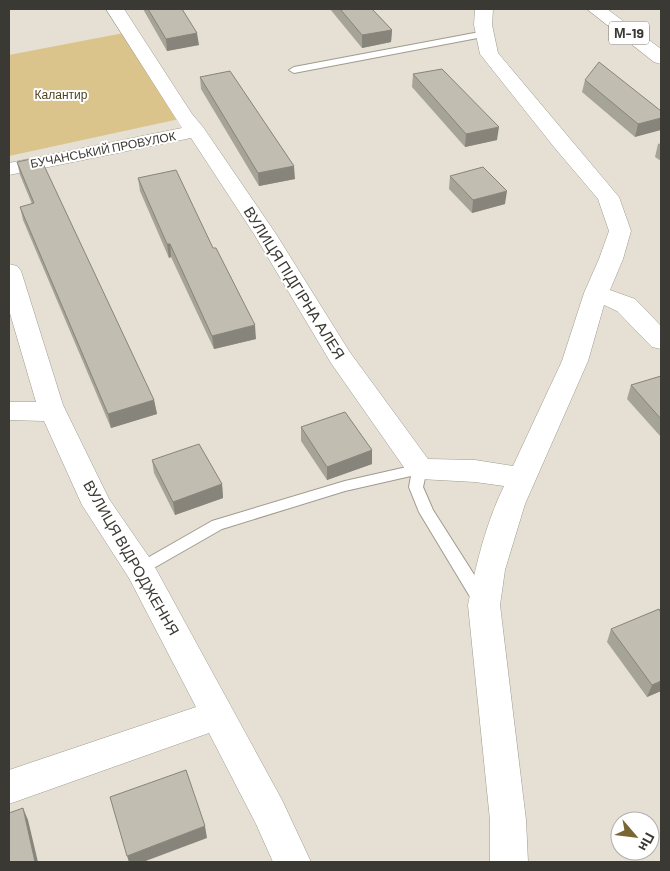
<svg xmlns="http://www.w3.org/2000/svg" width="670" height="871" font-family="Barlow,sans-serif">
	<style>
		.green { fill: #dac48b }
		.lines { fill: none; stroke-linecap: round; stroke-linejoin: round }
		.lane-casing { stroke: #a09b8f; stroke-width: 2 }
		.street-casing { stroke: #a09b8f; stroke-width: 1 }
		.highway-casing { stroke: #a09b8f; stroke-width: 1 }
		.lane { fill: #fff; fill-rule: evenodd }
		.street { fill: #fff; fill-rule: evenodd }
		.highway { fill: #fff; fill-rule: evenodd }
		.wall { fill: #a6a397 }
		.shaded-wall { fill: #87847b }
		.building { fill: #c1bdb0; stroke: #87847b }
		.labels { text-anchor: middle; stroke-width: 4; stroke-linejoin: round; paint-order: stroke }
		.far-park-label { font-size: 12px; fill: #52431d; stroke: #fff }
		.far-street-label { font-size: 12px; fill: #3b3934; stroke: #fff }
		.shield { fill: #fff; stroke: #767471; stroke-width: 1 }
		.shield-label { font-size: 14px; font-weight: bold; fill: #3b3934 }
		.street-label { font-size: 15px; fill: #3b3934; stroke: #fff }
	</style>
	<rect width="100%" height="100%" fill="#e5e0d3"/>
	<path class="green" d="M 129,32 L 184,118 L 9,156 L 9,55 Z"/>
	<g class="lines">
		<defs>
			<g id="lane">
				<path d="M 485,31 L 488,32 L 488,36 L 294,73 L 289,70 L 294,67 Z"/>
				<path d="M 420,464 L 425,465 L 427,469 L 423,487 L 433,510 L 487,595 L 489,600 L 487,605 L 481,606 L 475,605 L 419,512 L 409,487 L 411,476 L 345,491 L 222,529 L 145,573 L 140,575 L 135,573 L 132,569 L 135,565 L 212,521 L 345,481 Z"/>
			</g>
			<g id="street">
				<path d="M 106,9 L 124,9 L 192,114 L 203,127 L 276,234 L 349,351 L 428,459 L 475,460 L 513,466 L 562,361 L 584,293 L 599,259 L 609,231 L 598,199 L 554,147 L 480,54 L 474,25 L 475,9 L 493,9 L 492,25 L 498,53 L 619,197 L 631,231 L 623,259 L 610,290 L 635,299 L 661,326 L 661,349 L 652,347 L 617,311 L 604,305 L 588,361 L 525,504 L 505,570 L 500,605 L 526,820 L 528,862 L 490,862 L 490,820 L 468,605 C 476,564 486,523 504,486 L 475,482 L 420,479 L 410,476 L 331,363 L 254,234 L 191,138 L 9,175 L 9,163 L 182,128 Z"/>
				<path d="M 9,264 L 17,266 L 21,271 L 63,405 L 109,499 L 151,560 L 282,800 L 311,862 L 273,862 L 256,824 L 209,733 L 9,804 L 9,770 L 196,707 L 129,578 L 82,505 L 44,421 L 9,420 L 9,402 L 36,402 L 9,310 Z"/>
			</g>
			<path id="highway" d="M 587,9 L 607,9 L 661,49 L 661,64 L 654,62 Z"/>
		</defs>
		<use href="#lane" class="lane-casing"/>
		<use href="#street" class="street-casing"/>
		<use href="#highway" class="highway-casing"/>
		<use href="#lane" class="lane"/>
		<use href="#street" class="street"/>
		<use href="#highway" class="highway"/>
	</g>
	<g class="wall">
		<path d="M 143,9 L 182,9 L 199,45 L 167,51 Z"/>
		<path d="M 330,9 L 372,9 L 392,30 L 391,42 L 362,48 Z"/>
		<path d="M 413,74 L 497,140 L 465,147 L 412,87 Z"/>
		<path d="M 200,77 L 295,179 L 259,186 L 201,89 Z"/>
		<path d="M 585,80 L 661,111 L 635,137 L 582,92 Z"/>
		<path d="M 661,143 L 661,161 L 655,157 L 658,144 Z"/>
		<path d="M 17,162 L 154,400 L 157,414 L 111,428 L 23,220 L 20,207 L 32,204 L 20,175 Z"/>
		<path d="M 450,176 L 505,204 L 472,213 L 449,189 Z"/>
		<path d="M 138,178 L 256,339 L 214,349 L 171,257 L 169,258 L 140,191 Z"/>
		<path d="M 661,376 L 661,437 L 627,399 L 631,385 Z"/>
		<path d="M 301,427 L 372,464 L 327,480 L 301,441 Z"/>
		<path d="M 152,460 L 222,484 L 223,498 L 175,515 L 154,473 Z"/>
		<path d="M 611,629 L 661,691 L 647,697 L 607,642 Z"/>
	</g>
	<g class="shaded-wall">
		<path d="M 392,30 L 391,42 L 362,48 L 362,35 Z"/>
		<path d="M 197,33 L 199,45 L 167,51 L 166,39 Z"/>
		<path d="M 661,118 L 661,130 L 635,137 L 638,124 Z"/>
		<path d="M 499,127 L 497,140 L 465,147 L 466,134 Z"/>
		<path d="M 294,166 L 295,179 L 259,186 L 258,173 Z"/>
		<path d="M 507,191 L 505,204 L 472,213 L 473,200 Z"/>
		<path d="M 167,244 L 170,244 L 171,257 L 169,258 Z"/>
		<path d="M 255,325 L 256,339 L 214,349 L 212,336 Z"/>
		<path d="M 154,400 L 157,414 L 111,428 L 108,414 Z"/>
		<path d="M 372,450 L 372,464 L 327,480 L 327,467 Z"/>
		<path d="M 222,484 L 223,498 L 175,515 L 173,502 Z"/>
		<path d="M 661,681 L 661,691 L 647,697 L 652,685 Z"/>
		<path d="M 23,808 L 28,820 L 38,862 L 35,862 Z"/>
		<path d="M 205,826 L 207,838 L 143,862 L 129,862 L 127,856 Z"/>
	</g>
	<g class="building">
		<path d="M 148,9 L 182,9 L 197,33 L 166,39 Z"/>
		<path d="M 340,9 L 372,9 L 392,30 L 362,35 Z"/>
		<path d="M 599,62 L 661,111 L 661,118 L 638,124 L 585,80 Z"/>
		<path d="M 442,69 L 499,127 L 466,134 L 413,74 Z"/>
		<path d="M 230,71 L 294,166 L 258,173 L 200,77 Z"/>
		<path d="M 40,157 L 154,400 L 108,414 L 20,207 L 34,203 L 17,162 Z"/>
		<path d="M 483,167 L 507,191 L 473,200 L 450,176 Z"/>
		<path d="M 176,170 L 213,248 L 216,248 L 255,325 L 212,336 L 170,244 L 167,244 L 138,178 Z"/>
		<path d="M 661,376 L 661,419 L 631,385 Z"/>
		<path d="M 345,412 L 372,450 L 327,467 L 301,427 Z"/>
		<path d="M 199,444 L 222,484 L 173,502 L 152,460 Z"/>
		<path d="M 659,609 L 661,613 L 661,681 L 652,685 L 611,629 Z"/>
		<path d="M 186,770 L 205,826 L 127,856 L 110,797 Z"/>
		<path d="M 23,808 L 35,862 L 9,862 L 9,813 Z"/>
	</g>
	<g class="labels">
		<g class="far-park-label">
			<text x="61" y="99">Калантир</text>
		</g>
		<g class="far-street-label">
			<text transform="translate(103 150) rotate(-11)" y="4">БУЧАНСЬКИЙ ПРОВУЛОК</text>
		</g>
		<rect class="shield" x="609" y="21.5" width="40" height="23" rx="4"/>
		<g class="shield-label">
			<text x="629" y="38">М-19</text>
		</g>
		<g class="street-label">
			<text transform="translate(294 283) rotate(58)" y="5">ВУЛИЦЯ ПІДГІРНА АЛЕЯ</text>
			<text transform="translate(131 558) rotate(60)" y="5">ВУЛИЦЯ ВІДРОДЖЕННЯ</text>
		</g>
	</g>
	<rect width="670" height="871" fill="none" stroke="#3b3934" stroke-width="20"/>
	<g transform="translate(635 836) rotate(118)"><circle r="24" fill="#ffffff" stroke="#b1b0ae"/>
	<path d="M0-4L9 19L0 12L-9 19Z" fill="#7a6635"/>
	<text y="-8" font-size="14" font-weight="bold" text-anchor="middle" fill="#3b3934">Пн</text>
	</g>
</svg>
